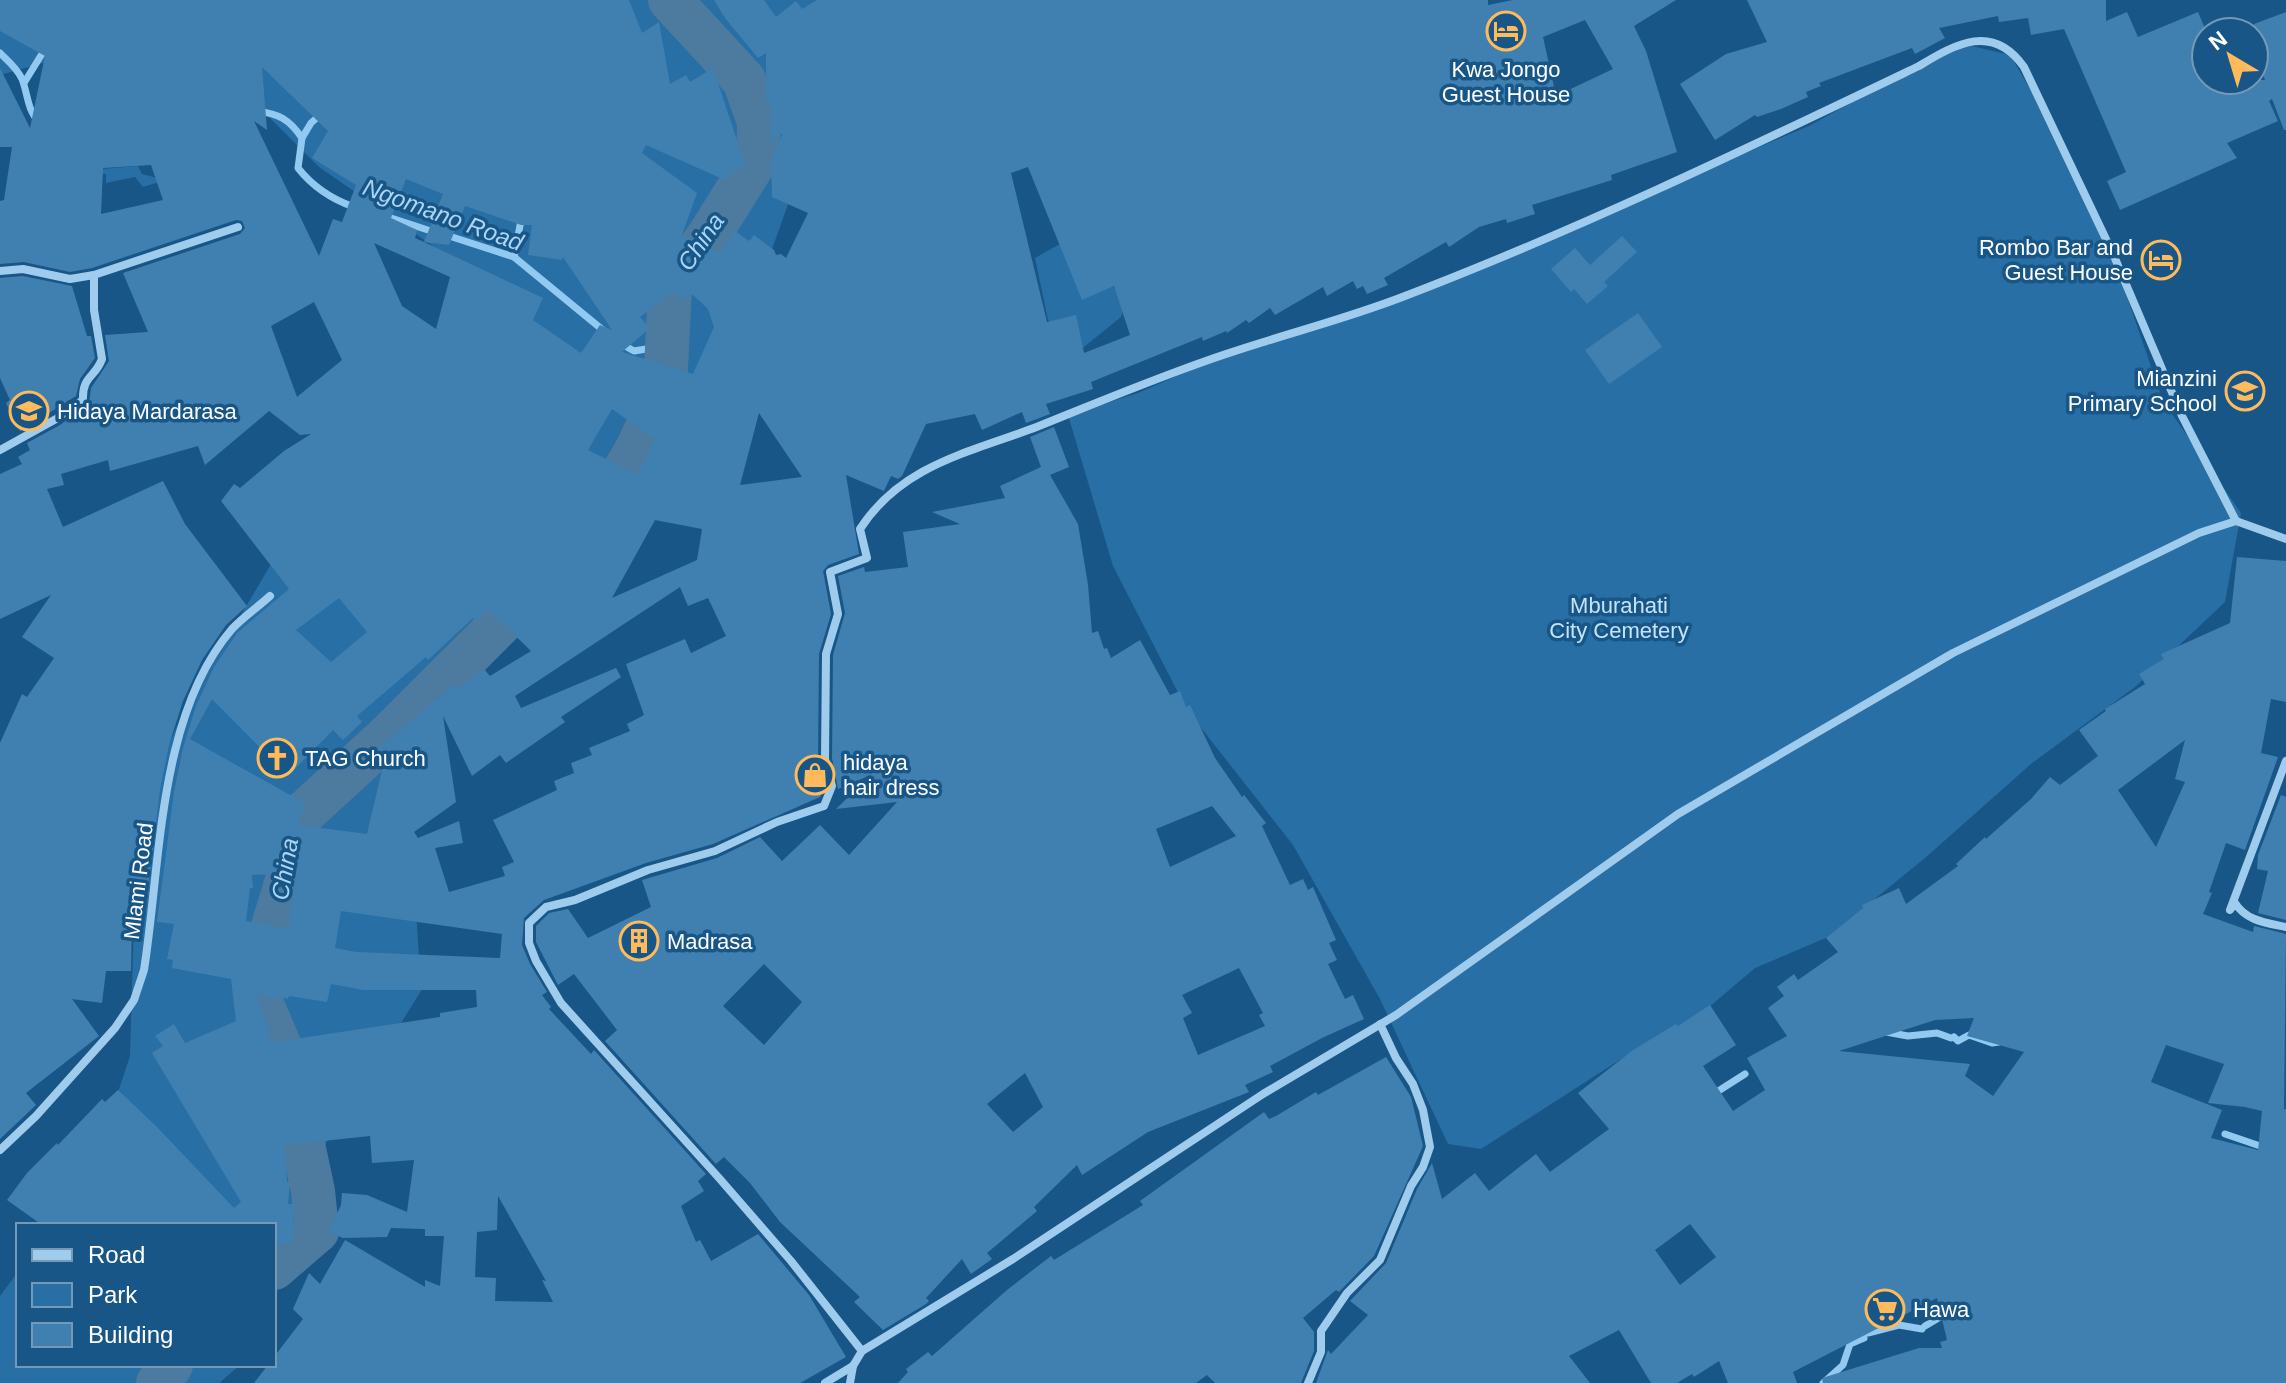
<svg xmlns="http://www.w3.org/2000/svg" width="2286" height="1383" font-family="Helvetica,sans-serif">
	<style>
		.green { fill: #276fa4 }
		.lines { fill: none; stroke-linecap: round; stroke-linejoin: round }
		.stream { stroke: #91c9f0; stroke-width: 7 }
		.river { stroke: #4d7a9f; stroke-width: 44 }
		.building { fill: #4080b1; fill-rule: evenodd }
		.minor { stroke: #9fcced; stroke-width: 8 }
		.labels { text-anchor: middle; stroke-width: 7; stroke-linejoin: round; paint-order: stroke }
		.poi-label { font-size: 22px; fill: #fff; stroke: #185687; text-anchor: start }
		.park-label { font-size: 22px; fill: #c4e3fa; stroke: #185687 }
		.street-label { font-size: 22px; fill: #fff; stroke: #185687 }
		.water-label { font-size: 24px; font-style: italic; fill: #aad5f5; stroke: #185687 }
	</style>
	<rect width="100%" height="100%" fill="#185687"/>
	<g class="green">
		<path d="M 0,0 L 861,0 L 751,308 L 694,400 L 453,674 L 411,827 L 421,991 L 320,1153 L 274,1282 L 274,1225 L 91,1173 L 130,1056 L 137,814 L 182,715 L 307,503 L 482,280 L 319,167 L 246,94 L 183,63 L 43,63 L 0,75 Z"/>
		<path d="M 1959,43 L 2010,55 L 2071,158 L 2118,271 L 2163,401 L 2241,513 L 2225,602 L 2135,687 L 2031,764 L 1925,858 L 1828,937 L 1755,968 L 1695,1019 L 1643,1045 L 1481,1149 L 1448,1144 L 1380,999 L 1293,845 L 1187,710 L 1113,566 L 1068,415 L 1138,393 L 1218,358 L 1353,313 L 1596,216 L 1809,126 Z"/>
		<path d="M 138,166 L 142,174 L 180,184 L 156,183 L 143,187 L 135,177 L 106,183 L 106,174 L 95,174 L 101,169 Z"/>
		<path d="M 1074,236 L 1105,284 L 1129,293 L 1121,317 L 1079,351 L 1048,320 L 1035,258 Z"/>
		<path d="M 18,1272 L 18,1365 L 240,1365 L 219,1383 L 0,1383 L 0,1296 Z"/>
	</g>
	<g class="lines">
		<g class="stream">
			<path d="M 0,53 C 8,61 17,68 22,79 C 28,94 27,110 39,122"/>
			<path d="M 24,83 L 45,49"/>
			<path d="M 257,111 C 279,114 289,119 302,138 L 298,168 C 313,187 331,199 354,207"/>
			<path d="M 302,138 L 311,123 L 321,114"/>
			<path d="M 385,216 L 434,232"/>
			<path d="M 446,235 L 514,257 L 604,331"/>
			<path d="M 514,257 L 522,215"/>
			<path d="M 620,343 L 634,351 L 665,346"/>
			<path d="M 1886,1032 L 1908,1036 L 1937,1033 L 1951,1038"/>
			<path d="M 1954,1037 L 1958,1041 L 1969,1035 L 1992,1043 L 1999,1042"/>
			<path d="M 1712,1095 L 1745,1074"/>
			<path d="M 2225,1134 L 2266,1148"/>
			<path d="M 1925,1326 L 1947,1313"/>
			<path d="M 1868,1333 L 1899,1325 L 1922,1329"/>
			<path d="M 1823,1383 L 1843,1365 L 1850,1344 L 1864,1338"/>
		</g>
		<g class="river">
			<path d="M 603,508 L 638,447 L 665,389 L 670,288 L 708,237 L 758,157 L 759,122 L 744,80 L 670,0"/>
			<path d="M 274,1268 L 317,1231 L 313,1191 L 291,1088 L 282,1061 L 281,1049 L 259,997 L 266,949 L 289,874 L 293,823 L 389,735 L 543,581"/>
			<path d="M 158,1383 L 171,1365"/>
		</g>
	</g>
	<g class="building">
		<path d="M 0,0 L 629,0 L 642,33 L 659,22 L 670,84 L 686,75 L 690,82 L 713,68 L 745,164 L 725,180 L 646,145 L 642,153 L 697,193 L 682,235 L 719,253 L 735,231 L 749,241 L 754,235 L 774,250 L 776,255 L 781,254 L 786,258 L 808,213 L 772,197 L 771,160 L 783,133 L 771,143 L 771,102 L 766,102 L 766,53 L 758,58 L 725,18 L 714,0 L 764,0 L 776,17 L 796,1 L 802,9 L 817,0 L 1488,0 L 1488,5 L 1513,0 L 1676,0 L 1634,26 L 1646,51 L 1677,152 L 1611,175 L 1612,180 L 1532,205 L 1535,214 L 1507,223 L 1506,219 L 1479,227 L 1449,247 L 1446,242 L 1384,278 L 1388,285 L 1367,294 L 1363,286 L 1357,289 L 1353,281 L 1327,296 L 1323,287 L 1275,315 L 1270,308 L 1249,323 L 1246,320 L 1227,333 L 1226,331 L 1203,341 L 1202,337 L 1091,382 L 1093,389 L 1046,404 L 1050,414 L 1026,423 L 1022,412 L 982,430 L 975,414 L 926,424 L 902,476 L 898,479 L 891,476 L 884,491 L 846,475 L 859,554 L 828,565 L 823,571 L 831,614 L 819,654 L 818,759 L 825,786 L 820,797 L 713,844 L 646,863 L 544,900 L 524,918 L 522,945 L 530,964 L 547,992 L 542,995 L 551,1007 L 549,1009 L 591,1054 L 594,1050 L 706,1174 L 698,1181 L 704,1191 L 681,1206 L 696,1242 L 700,1240 L 711,1261 L 758,1234 L 809,1295 L 846,1357 L 800,1383 L 254,1383 L 268,1365 L 274,1365 L 274,1357 L 303,1319 L 293,1309 L 309,1273 L 320,1284 L 345,1240 L 425,1287 L 425,1280 L 440,1286 L 444,1236 L 425,1236 L 425,1229 L 391,1228 L 387,1237 L 343,1238 L 328,1232 L 341,1205 L 342,1193 L 367,1195 L 407,1212 L 414,1160 L 372,1163 L 370,1136 L 285,1145 L 287,1182 L 290,1182 L 288,1204 L 294,1204 L 293,1244 L 274,1244 L 274,1225 L 42,1225 L 7,1200 L 27,1173 L 57,1143 L 58,1145 L 102,1099 L 105,1102 L 118,1090 L 157,1127 L 234,1208 L 241,1202 L 152,1053 L 163,1046 L 155,1036 L 174,1024 L 185,1043 L 236,1021 L 231,979 L 172,968 L 173,960 L 167,959 L 174,924 L 157,922 L 174,792 L 183,748 L 196,706 L 214,667 L 237,633 L 289,589 L 221,501 L 234,484 L 240,488 L 284,451 L 311,434 L 300,435 L 269,411 L 205,465 L 198,446 L 110,471 L 108,460 L 61,474 L 64,485 L 47,489 L 63,527 L 163,481 L 185,524 L 247,606 L 226,625 L 202,660 L 183,701 L 169,745 L 160,790 L 144,919 L 132,918 L 131,971 L 106,971 L 102,1003 L 72,999 L 99,1036 L 26,1093 L 36,1105 L 0,1139 L 0,743 L 22,694 L 27,697 L 54,658 L 22,637 L 51,595 L 0,619 L 0,474 L 22,464 L 18,457 L 30,450 L 27,443 L 60,425 L 89,404 L 91,388 L 109,361 L 105,335 L 148,332 L 123,273 L 240,234 L 245,228 L 242,221 L 236,220 L 92,268 L 70,272 L 24,262 L 0,264 L 0,201 L 4,200 L 12,147 L 0,147 L 0,68 L 30,128 L 45,56 L 0,31 ZM 1585,20 L 1613,69 L 1556,96 L 1543,37 ZM 262,67 L 328,131 L 312,158 L 356,185 L 342,222 L 333,219 L 319,256 L 254,121 L 267,130 ZM 151,165 L 163,200 L 101,214 L 103,168 ZM 1028,167 L 1082,300 L 1114,286 L 1130,335 L 1084,353 L 1076,315 L 1047,322 L 1011,173 ZM 406,179 L 443,194 L 424,242 L 415,238 L 417,230 L 391,218 ZM 465,206 L 521,225 L 532,225 L 528,255 L 562,260 L 563,257 L 612,330 L 600,325 L 581,353 L 533,320 L 543,298 L 424,242 L 449,245 ZM 374,243 L 450,277 L 436,329 L 402,306 ZM 674,292 L 683,301 L 691,293 L 708,309 L 714,327 L 693,374 L 622,352 L 650,328 L 640,317 ZM 314,302 L 342,360 L 297,397 L 271,326 ZM 612,409 L 655,439 L 638,475 L 588,450 ZM 759,413 L 802,477 L 740,485 ZM 655,520 L 702,529 L 697,560 L 612,598 ZM 680,587 L 688,606 L 708,598 L 726,636 L 691,653 L 685,639 L 626,664 L 644,715 L 627,724 L 630,731 L 589,748 L 592,755 L 571,763 L 574,773 L 554,781 L 557,790 L 493,820 L 514,862 L 502,867 L 505,876 L 449,892 L 435,848 L 463,843 L 459,821 L 418,838 L 414,832 L 456,802 L 443,716 L 472,776 L 500,755 L 506,763 L 565,722 L 561,717 L 621,677 L 616,668 L 521,708 L 515,696 ZM 339,598 L 367,632 L 331,662 L 296,630 ZM 489,610 L 531,651 L 490,676 L 484,669 L 458,688 L 455,684 L 370,755 L 382,770 L 367,834 L 298,825 L 306,804 L 190,739 L 212,699 L 288,776 L 333,730 L 343,740 L 362,722 L 357,716 L 426,657 L 428,660 L 473,618 L 475,621 ZM 296,873 L 288,929 L 246,921 L 250,888 L 253,888 L 252,875 ZM 341,911 L 502,934 L 500,958 L 356,952 L 335,948 ZM 331,984 L 363,990 L 476,990 L 477,1007 L 440,1013 L 440,1017 L 268,1043 L 270,1034 L 257,994 L 279,999 L 279,996 L 288,999 L 289,996 L 327,1002 ZM 498,1196 L 546,1281 L 542,1280 L 553,1302 L 495,1301 L 496,1278 L 475,1277 L 477,1232 L 497,1230 Z"/>
		<path d="M 1747,0 L 2106,0 L 2106,21 L 2127,12 L 2138,37 L 2198,12 L 2206,31 L 2206,80 L 2265,80 L 2254,50 L 2254,24 L 2286,12 L 2286,130 L 2284,130 L 2272,99 L 2269,101 L 2278,121 L 2227,143 L 2237,158 L 2120,210 L 2107,181 L 2126,172 L 2064,29 L 2031,35 L 2028,18 L 1999,22 L 1998,16 L 1939,28 L 1945,38 L 1915,54 L 1912,48 L 1819,83 L 1821,86 L 1806,92 L 1808,97 L 1781,109 L 1757,117 L 1755,115 L 1715,140 L 1680,84 L 1726,54 L 1767,42 Z"/>
		<path d="M 1622,236 L 1637,252 L 1604,282 L 1608,286 L 1587,304 L 1574,289 L 1571,292 L 1551,269 L 1575,248 L 1590,265 Z"/>
		<path d="M 2158,246 L 2172,269 L 2155,279 L 2142,256 Z"/>
		<path d="M 23,276 L 72,286 L 87,336 L 91,336 L 95,358 L 80,379 L 76,396 L 20,431 L 6,403 L 10,400 L 0,378 L 0,278 Z"/>
		<path d="M 1638,313 L 1662,347 L 1609,384 L 1585,350 Z"/>
		<path d="M 1054,427 L 1069,467 L 1050,475 L 1078,524 L 1088,585 L 1092,633 L 1098,631 L 1104,649 L 1107,648 L 1111,658 L 1140,640 L 1170,695 L 1180,691 L 1186,707 L 1190,705 L 1215,758 L 1242,797 L 1244,795 L 1266,823 L 1262,826 L 1290,885 L 1303,879 L 1308,890 L 1313,887 L 1336,940 L 1329,943 L 1337,960 L 1328,964 L 1345,999 L 1353,995 L 1364,1019 L 1322,1038 L 1270,1066 L 1273,1072 L 1245,1085 L 1249,1092 L 1148,1132 L 1082,1175 L 1077,1165 L 1034,1207 L 1037,1211 L 987,1253 L 992,1259 L 971,1274 L 962,1259 L 926,1298 L 929,1301 L 926,1304 L 883,1330 L 854,1302 L 860,1297 L 780,1222 L 750,1183 L 724,1157 L 716,1164 L 605,1041 L 617,1030 L 574,974 L 558,985 L 536,942 L 536,926 L 549,913 L 568,909 L 588,938 L 651,907 L 642,880 L 717,858 L 760,837 L 782,861 L 820,825 L 849,855 L 897,802 L 836,809 L 871,775 L 838,789 L 832,758 L 833,655 L 845,613 L 838,576 L 864,567 L 865,572 L 908,567 L 903,532 L 960,524 L 932,512 L 1005,498 L 1000,486 L 1041,467 L 1030,437 ZM 1212,806 L 1236,836 L 1170,867 L 1156,829 ZM 764,964 L 802,1002 L 764,1045 L 723,1006 ZM 1239,968 L 1263,1013 L 1259,1015 L 1265,1026 L 1198,1055 L 1183,1018 L 1192,1013 L 1182,995 ZM 1025,1073 L 1043,1107 L 1013,1132 L 987,1104 Z"/>
		<path d="M 2237,557 L 2286,561 L 2286,702 L 2271,699 L 2261,753 L 2278,757 L 2245,850 L 2226,843 L 2209,892 L 2212,893 L 2203,914 L 2253,932 L 2254,926 L 2286,934 L 2284,1109 L 2286,1109 L 2286,1383 L 1823,1383 L 1822,1378 L 1919,1348 L 1942,1348 L 1940,1342 L 1947,1340 L 1937,1298 L 1793,1372 L 1797,1383 L 1728,1383 L 1719,1361 L 1694,1377 L 1692,1374 L 1677,1383 L 1651,1383 L 1619,1330 L 1569,1356 L 1590,1383 L 1316,1383 L 1328,1350 L 1331,1354 L 1368,1315 L 1350,1301 L 1386,1263 L 1417,1189 L 1432,1163 L 1442,1199 L 1475,1173 L 1489,1191 L 1536,1154 L 1550,1172 L 1609,1129 L 1578,1093 L 1633,1050 L 1676,1024 L 1678,1026 L 1710,1005 L 1736,1045 L 1703,1066 L 1733,1111 L 1765,1090 L 1747,1058 L 1787,1036 L 1768,1008 L 1784,996 L 1777,987 L 1794,974 L 1798,980 L 1838,952 L 1826,938 L 1863,908 L 1862,905 L 1899,888 L 1906,904 L 1958,866 L 1956,864 L 1985,837 L 1986,839 L 2031,799 L 2050,777 L 2060,785 L 2098,756 L 2079,730 L 2106,711 L 2105,709 L 2145,684 L 2139,674 L 2164,659 L 2161,654 L 2230,623 ZM 2185,740 L 2175,779 L 2185,782 L 2156,847 L 2118,790 ZM 1974,1018 L 1967,1036 L 2024,1052 L 1993,1096 L 1965,1076 L 1970,1064 L 1839,1051 L 1935,1020 ZM 2166,1045 L 2224,1064 L 2208,1103 L 2245,1107 L 2262,1111 L 2258,1150 L 2211,1138 L 2222,1110 L 2151,1082 ZM 1690,1224 L 1716,1257 L 1680,1285 L 1655,1250 Z"/>
		<path d="M 2281,795 L 2286,797 L 2286,920 L 2258,913 L 2268,871 L 2257,869 L 2258,855 Z"/>
		<path d="M 1386,1057 L 1411,1097 L 1423,1146 L 1374,1256 L 1339,1292 L 1336,1290 L 1303,1318 L 1314,1332 L 1314,1351 L 1301,1383 L 1215,1383 L 1207,1375 L 1196,1383 L 898,1383 L 908,1372 L 906,1369 L 928,1352 L 932,1356 L 1007,1290 L 1051,1256 L 1054,1260 L 1143,1205 L 1140,1201 L 1264,1112 L 1269,1119 L 1276,1116 L 1316,1092 L 1318,1095 Z"/>
	</g>
	<g class="lines">
		<g class="minor">
			<path d="M 0,271 L 23,269 L 70,279 L 94,275 L 238,227"/>
			<path d="M 0,450 L 56,419 L 83,400 C 82,376 95,378 102,359 L 94,310 L 94,275"/>
			<path d="M 2286,761 L 2230,910 L 2235,903 C 2246,921 2267,923 2286,927"/>
			<path d="M 0,1150 L 36,1116 L 115,1028 L 134,1000 L 144,970 C 161,862 158,715 232,629 C 243,617 258,607 270,596"/>
			<path d="M 862,1351 L 791,1261 L 719,1178 L 561,1003 L 536,961 L 529,943 L 529,923 L 546,907 L 575,900 L 648,870 L 715,851 L 777,822 L 824,806 L 832,786 L 825,759 L 826,654 L 838,614 L 830,572 L 867,558 L 860,529 C 902,464 972,452 1039,426 C 1101,401 1163,375 1226,354 C 1285,334 1346,319 1405,296 C 1580,229 1750,147 1919,66 C 1957,43 1993,23 2024,67 L 2114,256 L 2182,416 L 2236,521"/>
			<path d="M 825,1383 L 853,1366 L 862,1351 L 1013,1259 L 1263,1094 L 1396,1015 L 1678,814 L 1953,653 L 2199,533 L 2236,521 L 2286,539"/>
			<path d="M 850,1383 L 853,1366"/>
			<path d="M 1308,1383 L 1321,1352 L 1321,1331 L 1347,1293 L 1380,1260 L 1411,1186 L 1423,1167 L 1430,1147 L 1423,1110 L 1413,1084 L 1396,1058 L 1380,1024"/>
		</g>
	</g>
	<defs>
		<symbol id="hotel-ring" viewBox="-11 -11 22 22"><circle r="9.5" fill="#185687" stroke="#ffbb5b" stroke-width="1.5"/><path d="M-6-4.5h1.5V1H6V5H4.5V3h-9V5H-6ZM-4 0a1.8 1.8 0 1 1 3.6 0ZM.5 0V-2.5h3Q6-2.5 6 0Z" fill="#ffbb5b"/></symbol>
		<symbol id="school-ring" viewBox="-11 -11 22 22"><circle r="9.5" fill="#185687" stroke="#ffbb5b" stroke-width="1.5"/><path d="M0-5L7-2L0 1L-7-2ZM-4 1L0 2.5L4 1V4Q0 6-4 4Z" fill="#ffbb5b"/></symbol>
		<symbol id="church-ring" viewBox="-11 -11 22 22"><circle r="9.5" fill="#185687" stroke="#ffbb5b" stroke-width="1.5"/><path d="M-1.2-6h2.4v3.5h3.3v2.4h-3.3V6h-2.4V-.1h-3.3v-2.4h3.3Z" fill="#ffbb5b"/></symbol>
		<symbol id="shop-ring" viewBox="-11 -11 22 22"><circle r="9.5" fill="#185687" stroke="#ffbb5b" stroke-width="1.5"/><path d="M-5-2.5h2.3a2.7 3.5 0 0 1 5.4 0H5L5.5 6h-11ZM-1.5-2.5h3a1.5 2.3 0 0 0-3 0Z" fill="#ffbb5b"/></symbol>
		<symbol id="building-ring" viewBox="-11 -11 22 22"><circle r="9.5" fill="#185687" stroke="#ffbb5b" stroke-width="1.5"/><path d="M-4-6H4V6H1V3H-1V6H-4ZM-2.5-4.3h1.7v1.8h-1.7ZM.8-4.3h1.7v1.8H.8ZM-2.5-1h1.7V.8h-1.7ZM.8-1h1.7V.8H.8Z" fill="#ffbb5b"/></symbol>
		<symbol id="supermarket-ring" viewBox="-11 -11 22 22"><circle r="9.5" fill="#185687" stroke="#ffbb5b" stroke-width="1.5"/><path d="M-6-5.5h2.5l.6 2H6L4.5 2H-2.5L-4.4-4H-6ZM-1.5 3.2a1.3 1.3 0 1 0 .1 0ZM3 3.2a1.3 1.3 0 1 0 .1 0Z" fill="#ffbb5b"/></symbol>
	</defs>
	<g fill-rule="evenodd">
		<use href="#hotel-ring" x="1484" y="9" width="44" height="44"/>
		<use href="#hotel-ring" x="2139" y="238" width="44" height="44"/>
		<use href="#school-ring" x="2223" y="369" width="44" height="44"/>
		<use href="#school-ring" x="7" y="389" width="44" height="44"/>
		<use href="#church-ring" x="255" y="736" width="44" height="44"/>
		<use href="#shop-ring" x="793" y="753" width="44" height="44"/>
		<use href="#building-ring" x="617" y="919" width="44" height="44"/>
		<use href="#supermarket-ring" x="1863" y="1287" width="44" height="44"/>
	</g>
	<g class="labels">
		<g class="poi-label">
			<text x="1506" y="77" text-anchor="middle">Kwa Jongo<tspan x="1506" dy="25">Guest House</tspan></text>
			<text x="2133" y="255" text-anchor="end">Rombo Bar and<tspan x="2133" dy="25">Guest House</tspan></text>
			<text x="2217" y="386" text-anchor="end">Mianzini<tspan x="2217" dy="25">Primary School</tspan></text>
			<text x="57" y="419">Hidaya Mardarasa</text>
			<text x="305" y="766">TAG Church</text>
			<text x="843" y="770">hidaya<tspan x="843" dy="25">hair dress</tspan></text>
			<text x="667" y="949">Madrasa</text>
			<text x="1913" y="1317">Hawa</text>
		</g>
		<g class="park-label">
			<text x="1619" y="613">Mburahati<tspan x="1619" dy="25">City Cemetery</tspan></text>
		</g>
		<g class="street-label">
			<text transform="translate(138 881) rotate(-83)" y="8">Mlami Road</text>
		</g>
		<g class="water-label">
			<text transform="translate(443 215) rotate(20)" y="8">Ngomano Road</text>
			<text transform="translate(701 242) rotate(-56)" y="8">China</text>
			<text transform="translate(285 869) rotate(-80)" y="8">China</text>
		</g>
	</g>
	<rect x="16" y="1223" width="260" height="144" fill="#185687" stroke="#749ab7" stroke-width="2"/>
	<rect x="32" y="1249" width="40" height="12" fill="#9fcced" stroke="#749ab7" stroke-width="2"/>
	<text x="88" y="1263" font-size="24" fill="#ffffff">Road</text>
	<rect x="32" y="1283" width="40" height="24" fill="#276fa4" stroke="#749ab7" stroke-width="2"/>
	<text x="88" y="1303" font-size="24" fill="#ffffff">Park</text>
	<rect x="32" y="1323" width="40" height="24" fill="#4080b1" stroke="#749ab7" stroke-width="2"/>
	<text x="88" y="1343" font-size="24" fill="#ffffff">Building</text>
	<g transform="translate(2230 56) rotate(322)"><circle r="38" fill="#185687" stroke="#749ab7" stroke-width="2"/>
	<path d="M0-6L14 30L0 20L-14 30Z" fill="#ffbb5b"/>
	<text y="-12" font-size="22" font-weight="bold" text-anchor="middle" fill="#ffffff">N</text>
	</g>
</svg>
